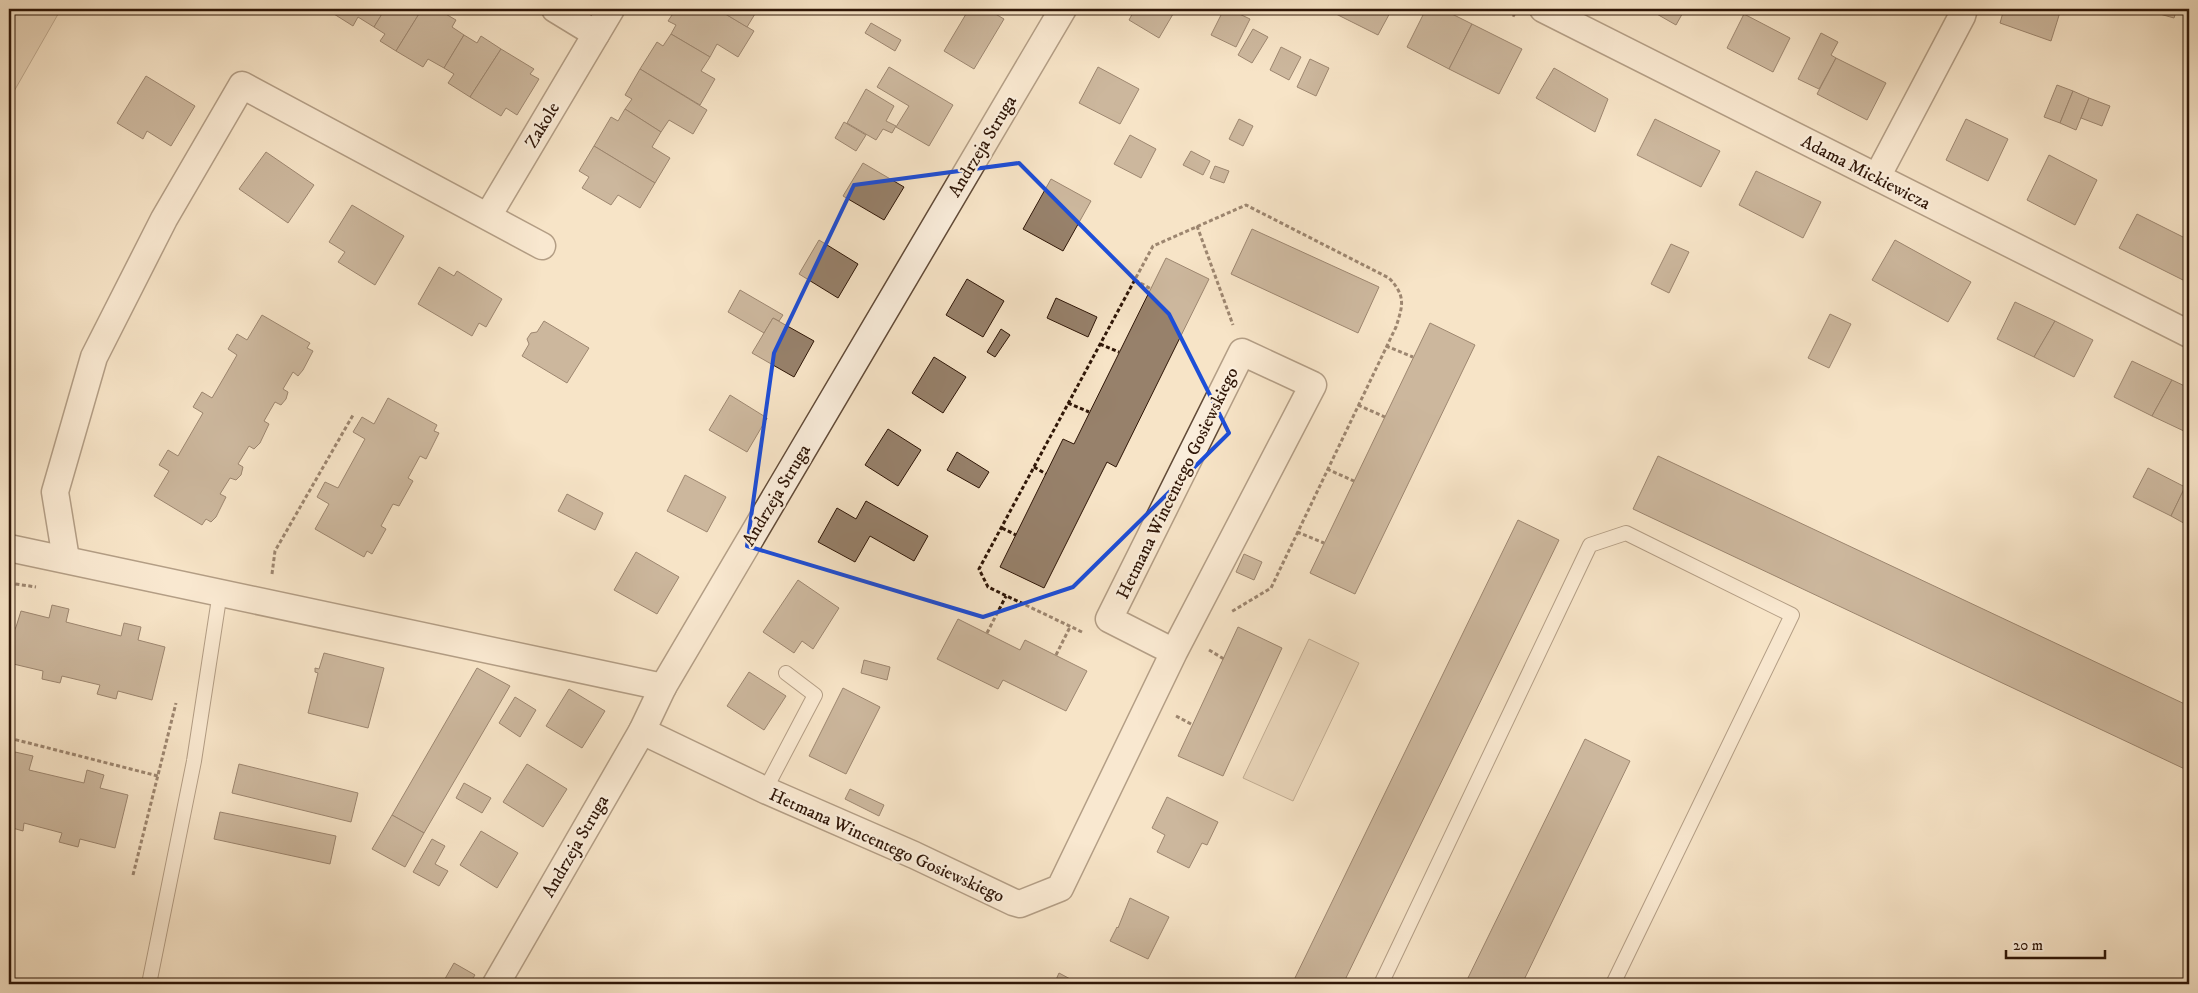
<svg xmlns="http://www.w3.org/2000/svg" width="2198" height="993" font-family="'IM FELL DW Pica',serif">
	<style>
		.green { fill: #d5c1a6; stroke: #826c56 }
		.building { fill: #97816b; stroke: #2f1607 }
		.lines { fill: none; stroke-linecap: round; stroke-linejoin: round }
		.service-casing { stroke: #614a37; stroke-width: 16 }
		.minor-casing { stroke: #614a37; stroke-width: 29 }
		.path { stroke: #2f1607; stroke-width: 3; stroke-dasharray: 4 2.5; stroke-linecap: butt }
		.service { stroke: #faeddb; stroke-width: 14 }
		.minor { stroke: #faeddb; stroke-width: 26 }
		.marked { fill: none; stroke: #1d4ed8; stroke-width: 4; stroke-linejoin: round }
		.labels { text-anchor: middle; stroke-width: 4.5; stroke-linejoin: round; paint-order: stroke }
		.street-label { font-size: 18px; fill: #2f1607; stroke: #faeddb }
	</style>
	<rect width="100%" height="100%" fill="#f7e4c7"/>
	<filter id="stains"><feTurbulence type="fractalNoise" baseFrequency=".004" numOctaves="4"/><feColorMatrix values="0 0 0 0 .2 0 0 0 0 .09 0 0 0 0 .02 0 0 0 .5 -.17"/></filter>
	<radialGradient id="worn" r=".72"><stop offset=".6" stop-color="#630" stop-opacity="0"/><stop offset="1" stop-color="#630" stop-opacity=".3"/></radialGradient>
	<g class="green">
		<path d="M 9,9 L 61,9 L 9,100 Z"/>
		<path d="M 1309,639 L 1359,663 L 1293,801 L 1243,778 Z"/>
	</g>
	<g class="building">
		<path d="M 326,9 L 385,9 L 374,27 L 358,17 L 353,26 Z"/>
		<path d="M 385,9 L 422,9 L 396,51 L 380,41 L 385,34 L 374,27 Z"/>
		<path d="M 422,9 L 437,9 L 456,20 L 452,27 L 464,35 L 444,68 L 428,59 L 423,67 L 396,51 Z"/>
		<path d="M 676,9 L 717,9 L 754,31 L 738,57 L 717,44 L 710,57 L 671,34 L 676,25 L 668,21 Z"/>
		<path d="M 717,9 L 758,9 L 747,27 Z"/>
		<path d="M 969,9 L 987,9 L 1004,19 L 974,69 L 944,51 Z"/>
		<path d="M 1135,9 L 1176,9 L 1159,38 L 1129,20 Z"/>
		<path d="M 1224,9 L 1229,9 L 1250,19 L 1236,47 L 1211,35 Z"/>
		<path d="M 1334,9 L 1392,9 L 1378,35 L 1332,12 Z"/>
		<path d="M 1426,9 L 1442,9 L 1472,24 L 1449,69 L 1407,47 Z"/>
		<path d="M 1648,9 L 1685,9 L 1676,25 Z"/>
		<path d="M 2004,9 L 2061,9 L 2051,41 L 2000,23 Z"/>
		<path d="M 2142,9 L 2177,9 L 2174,18 Z"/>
		<path d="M 1744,14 L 1790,38 L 1773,72 L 1727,48 Z"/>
		<path d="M 871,23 L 901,40 L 895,51 L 865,33 Z"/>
		<path d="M 1472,24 L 1522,49 L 1499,94 L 1449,69 Z"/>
		<path d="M 1253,29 L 1268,37 L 1252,63 L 1238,55 Z"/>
		<path d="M 1821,33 L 1838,42 L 1831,55 L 1836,58 L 1819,89 L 1798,79 Z"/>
		<path d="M 671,34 L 710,57 L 701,71 L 715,79 L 700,105 L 640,69 L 657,42 L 663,46 Z"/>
		<path d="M 464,35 L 477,43 L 481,36 L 501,49 L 470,97 L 448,83 L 454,74 L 444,68 Z"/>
		<path d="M 1281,47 L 1301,57 L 1289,80 L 1270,70 Z"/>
		<path d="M 501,49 L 534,69 L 530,74 L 539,79 L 517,115 L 506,108 L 501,116 L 470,97 Z"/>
		<path d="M 1836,58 L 1886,83 L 1867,120 L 1817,94 Z"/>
		<path d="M 1310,59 L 1329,68 L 1316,96 L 1297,87 Z"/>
		<path d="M 889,67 L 953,105 L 929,146 L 896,127 L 909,106 L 877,87 Z"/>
		<path d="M 1098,67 L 1139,89 L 1120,124 L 1079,103 Z"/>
		<path d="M 1554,68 L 1608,99 L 1595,132 L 1536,98 Z"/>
		<path d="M 640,69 L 707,110 L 693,134 L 669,120 L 661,132 L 625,109 L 632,99 L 625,95 Z"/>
		<path d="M 146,76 L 195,106 L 171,146 L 147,131 L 143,139 L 117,123 Z"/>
		<path d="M 2057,85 L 2073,91 L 2060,123 L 2044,117 Z"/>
		<path d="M 866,89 L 894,106 L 886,121 L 896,126 L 892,133 L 883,129 L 876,140 L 847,123 Z"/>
		<path d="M 2073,91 L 2089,98 L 2076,130 L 2060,123 Z"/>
		<path d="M 2089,98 L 2110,106 L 2102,126 L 2081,118 Z"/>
		<path d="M 625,109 L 661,132 L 652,147 L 670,158 L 655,183 L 594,146 L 611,117 L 618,121 Z"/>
		<path d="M 1239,119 L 1253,126 L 1243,146 L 1229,139 Z"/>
		<path d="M 1655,119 L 1720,151 L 1701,187 L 1637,155 Z"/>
		<path d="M 1966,119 L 2008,139 L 1988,181 L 1946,160 Z"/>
		<path d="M 844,122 L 866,135 L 856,151 L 835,138 Z"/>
		<path d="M 1130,135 L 1156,149 L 1141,178 L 1114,164 Z"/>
		<path d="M 594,146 L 655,183 L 640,208 L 618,195 L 611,205 L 582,188 L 589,177 L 579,171 Z"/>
		<path d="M 1191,151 L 1210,161 L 1203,175 L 1183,165 Z"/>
		<path d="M 266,152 L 314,185 L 288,223 L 239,189 Z"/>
		<path d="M 2049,155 L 2097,180 L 2075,225 L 2027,200 Z"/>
		<path d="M 863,163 L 904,187 L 884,220 L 843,196 Z"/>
		<path d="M 1215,166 L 1229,171 L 1224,183 L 1210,178 Z"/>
		<path d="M 1756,171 L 1821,202 L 1803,238 L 1739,205 Z"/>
		<path d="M 1051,179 L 1091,201 L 1063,251 L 1023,229 Z"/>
		<path d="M 352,205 L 404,236 L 375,285 L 338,262 L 345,252 L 329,242 Z"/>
		<path d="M 2137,214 L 2189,240 L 2189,267 L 2183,280 L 2119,248 Z"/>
		<path d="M 1252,229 L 1379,287 L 1358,333 L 1231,274 Z"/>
		<path d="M 819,240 L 858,264 L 838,298 L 799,274 Z"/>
		<path d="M 1895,240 L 1971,282 L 1948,322 L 1872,280 Z"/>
		<path d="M 1671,244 L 1689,252 L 1669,293 L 1651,284 Z"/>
		<path d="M 1166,258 L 1209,279 L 1116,467 L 1107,462 L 1044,588 L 1000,567 L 1063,439 L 1074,444 Z"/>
		<path d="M 439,267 L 454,276 L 457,271 L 502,299 L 486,327 L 479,323 L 472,336 L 418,304 Z"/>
		<path d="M 967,279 L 1004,301 L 983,337 L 946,315 Z"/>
		<path d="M 740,290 L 783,315 L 779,321 L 773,318 L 764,333 L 728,312 Z"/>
		<path d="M 1056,298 L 1097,317 L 1088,337 L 1047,318 Z"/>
		<path d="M 2015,302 L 2055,321 L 2034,357 L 1997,339 Z"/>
		<path d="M 1830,314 L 1851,324 L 1829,368 L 1808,358 Z"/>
		<path d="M 262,315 L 310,343 L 307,348 L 313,351 L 303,370 L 298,376 L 293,372 L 283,389 L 288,392 L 286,399 L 281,405 L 275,402 L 264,421 L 269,424 L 260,443 L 254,449 L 249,446 L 238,464 L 243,467 L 241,475 L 236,480 L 230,478 L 220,494 L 226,497 L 216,517 L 211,522 L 206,519 L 202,525 L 154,496 L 169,471 L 159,465 L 168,450 L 178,456 L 203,413 L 193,407 L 202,392 L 212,398 L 237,355 L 228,349 L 237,334 L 247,340 Z"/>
		<path d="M 773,318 L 814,341 L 794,377 L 752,353 Z"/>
		<path d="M 544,321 L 589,348 L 567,383 L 522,356 L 529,344 L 527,339 L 531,333 L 537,332 Z"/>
		<path d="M 2055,321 L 2093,340 L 2074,377 L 2034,357 Z"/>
		<path d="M 1430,323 L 1475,345 L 1355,594 L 1310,573 Z"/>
		<path d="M 1001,329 L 1010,335 L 995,357 L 987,352 Z"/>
		<path d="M 934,357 L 966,377 L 943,413 L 912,393 Z"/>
		<path d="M 2132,361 L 2172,380 L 2152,416 L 2114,397 Z"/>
		<path d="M 2172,380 L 2189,388 L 2189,427 L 2186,432 L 2152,416 Z"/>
		<path d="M 730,395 L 767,418 L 747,452 L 709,430 Z"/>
		<path d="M 388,398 L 437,425 L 434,431 L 439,433 L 426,459 L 420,456 L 408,478 L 413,481 L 399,506 L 393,504 L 381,526 L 386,529 L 372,554 L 367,551 L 364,557 L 315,529 L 329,504 L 317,497 L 325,482 L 338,488 L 365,439 L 353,432 L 362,417 L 374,424 Z"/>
		<path d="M 888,429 L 921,450 L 898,486 L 865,465 Z"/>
		<path d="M 957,452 L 989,472 L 979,488 L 947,470 Z"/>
		<path d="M 1658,456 L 2189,706 L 2189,771 L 1633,509 Z"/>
		<path d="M 2148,468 L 2185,487 L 2171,516 L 2133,497 Z"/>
		<path d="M 685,475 L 726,497 L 707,532 L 667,511 Z"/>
		<path d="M 2185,487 L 2189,490 L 2189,526 L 2171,516 Z"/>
		<path d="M 567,494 L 603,513 L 595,530 L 558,511 Z"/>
		<path d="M 866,501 L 928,536 L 914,561 L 870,536 L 855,562 L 818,542 L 837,508 L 856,519 Z"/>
		<path d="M 1518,520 L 1559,540 L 1343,984 L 1292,984 Z"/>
		<path d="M 636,552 L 679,577 L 657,614 L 614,590 Z"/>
		<path d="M 1244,554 L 1262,562 L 1254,580 L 1236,572 Z"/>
		<path d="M 798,580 L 839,608 L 813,649 L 802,641 L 794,653 L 763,632 Z"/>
		<path d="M 52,605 L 69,609 L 66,622 L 121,636 L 124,623 L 141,627 L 138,640 L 165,647 L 152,700 L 118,691 L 116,699 L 97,694 L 100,685 L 62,676 L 60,683 L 42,679 L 43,671 L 9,663 L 13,640 L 12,635 L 16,627 L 21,611 L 49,618 Z"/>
		<path d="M 958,619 L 1020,650 L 1025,640 L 1087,671 L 1066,711 L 1003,680 L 998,689 L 937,659 Z"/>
		<path d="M 1238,627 L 1282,648 L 1223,776 L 1178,756 Z"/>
		<path d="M 324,653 L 384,668 L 368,728 L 308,713 L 318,673 L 315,672 L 315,668 L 319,669 Z"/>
		<path d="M 864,660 L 890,667 L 887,680 L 861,673 Z"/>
		<path d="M 477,668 L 510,686 L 424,833 L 392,815 Z"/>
		<path d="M 749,672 L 786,696 L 764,730 L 727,706 Z"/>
		<path d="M 843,688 L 880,707 L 846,774 L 809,756 Z"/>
		<path d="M 569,689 L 605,711 L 582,748 L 546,726 Z"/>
		<path d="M 515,697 L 536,710 L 520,737 L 499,723 Z"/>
		<path d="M 1585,739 L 1630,761 L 1522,984 L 1465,984 Z"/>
		<path d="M 15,752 L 33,756 L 29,770 L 84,783 L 87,770 L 104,775 L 100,788 L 128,795 L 115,848 L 80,839 L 78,847 L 59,842 L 62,833 L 24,823 L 23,831 L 9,827 L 9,764 L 12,765 Z"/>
		<path d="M 239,764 L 358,793 L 351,822 L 232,793 Z"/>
		<path d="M 527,764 L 567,789 L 543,827 L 503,802 Z"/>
		<path d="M 464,783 L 491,798 L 482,813 L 456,798 Z"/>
		<path d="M 850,789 L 884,805 L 879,816 L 845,799 Z"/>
		<path d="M 1167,797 L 1218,822 L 1207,845 L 1202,843 L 1189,868 L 1157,852 L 1165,835 L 1152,828 Z"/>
		<path d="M 220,812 L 336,836 L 330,864 L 214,839 Z"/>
		<path d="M 392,815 L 424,833 L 405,867 L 372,849 Z"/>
		<path d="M 481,831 L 518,853 L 497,888 L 460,865 Z"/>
		<path d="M 432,839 L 445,846 L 435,864 L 448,871 L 439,886 L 413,872 Z"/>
		<path d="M 1130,898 L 1169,917 L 1148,959 L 1110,941 L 1117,927 L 1118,928 Z"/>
		<path d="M 454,963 L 475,975 L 469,984 L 442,984 Z"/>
		<path d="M 1059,973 L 1074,981 L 1084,984 L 1054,984 Z"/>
	</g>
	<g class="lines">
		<defs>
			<g id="service">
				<path d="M 765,790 L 815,695 L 786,673"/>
				<path d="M 149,984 L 194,761 L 220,592"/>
				<path d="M 1381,984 L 1590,545 L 1626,533 L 1792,615 L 1613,984"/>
			</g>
			<g id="minor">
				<path d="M 555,9 L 596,34"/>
				<path d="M 1543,9 L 2189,334"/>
				<path d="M 1877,177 L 1962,16 L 1964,9"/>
				<path d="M 488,216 L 611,9"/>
				<path d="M 9,548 L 663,687"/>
				<path d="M 66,559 L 55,492 L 94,357 L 164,219 L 242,85 L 542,246"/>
				<path d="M 642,731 L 765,790 L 914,855 L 1013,902 L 1020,904 L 1060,888 L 1174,652 L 1313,385 L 1242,352 L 1109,619 L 1174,652"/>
				<path d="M 496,984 L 642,731 L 663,687 L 1063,9"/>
			</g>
		</defs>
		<use href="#service" class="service-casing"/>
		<use href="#minor" class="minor-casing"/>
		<g class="path">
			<path d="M 1501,9 L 1515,16"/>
			<path d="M 1197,226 L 1233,325"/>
			<path d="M 1135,280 L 1151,289"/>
			<path d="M 1100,344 L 1119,352"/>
			<path d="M 1386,346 L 1413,357"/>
			<path d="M 1068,403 L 1089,412"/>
			<path d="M 1358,405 L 1385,417"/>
			<path d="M 1034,467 L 1046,474"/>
			<path d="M 1327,469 L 1354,481"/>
			<path d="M 1002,528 L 1016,535"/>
			<path d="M 1297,532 L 1324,543"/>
			<path d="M 272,574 L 275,551 L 353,415"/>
			<path d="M 9,583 L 36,587"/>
			<path d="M 1082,632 L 988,587 L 979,569 L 1153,246 L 1246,205 L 1389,278 C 1406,296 1403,305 1396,327 L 1271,588 L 1231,612"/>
			<path d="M 987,633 L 1006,596"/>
			<path d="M 1209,650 L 1224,659"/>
			<path d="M 1056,655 L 1070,627"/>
			<path d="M 1176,716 L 1193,725"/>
			<path d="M 9,738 L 158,776"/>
			<path d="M 133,875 L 176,703"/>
		</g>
		<use href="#service" class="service"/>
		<use href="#minor" class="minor"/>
	</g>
	<path d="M0 0H2198V993H0ZM 1019,163 L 1169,314 L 1229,433 L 1073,587 L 983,617 L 747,546 L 774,353 L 854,185 Z" fill="#f7e4c7" fill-opacity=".55" fill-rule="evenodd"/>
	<path class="marked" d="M 1019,163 L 1169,314 L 1229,433 L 1073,587 L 983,617 L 747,546 L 774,353 L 854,185 Z"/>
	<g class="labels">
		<g class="street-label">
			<text transform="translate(542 125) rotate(-59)" y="6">Zakole</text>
			<text transform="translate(982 146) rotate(-59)" y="6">Andrzeja Struga</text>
			<text transform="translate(1866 172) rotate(27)" y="6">Adama Mickiewicza</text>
			<text transform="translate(1177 483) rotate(-64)" y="6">Hetmana Wincentego Gosiewskiego</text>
			<text transform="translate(776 495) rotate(-59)" y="6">Andrzeja Struga</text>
			<text transform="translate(887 845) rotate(24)" y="6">Hetmana Wincentego Gosiewskiego</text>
			<text transform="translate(575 846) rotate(-60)" y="6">Andrzeja Struga</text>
		</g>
	</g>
	<rect width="2198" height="993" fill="none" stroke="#f7e4c7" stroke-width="30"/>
	<rect x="10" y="10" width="2178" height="973" fill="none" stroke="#2f1607" stroke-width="2.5"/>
	<rect x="15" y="15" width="2168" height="963" fill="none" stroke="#2f1607"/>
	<path d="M2006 950v8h99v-8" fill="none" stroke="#2f1607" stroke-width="2.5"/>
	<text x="2013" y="950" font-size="15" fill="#2f1607" stroke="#faeddb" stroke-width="4" paint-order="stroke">20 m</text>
	<rect width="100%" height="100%" filter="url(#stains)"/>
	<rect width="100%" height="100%" fill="url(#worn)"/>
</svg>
